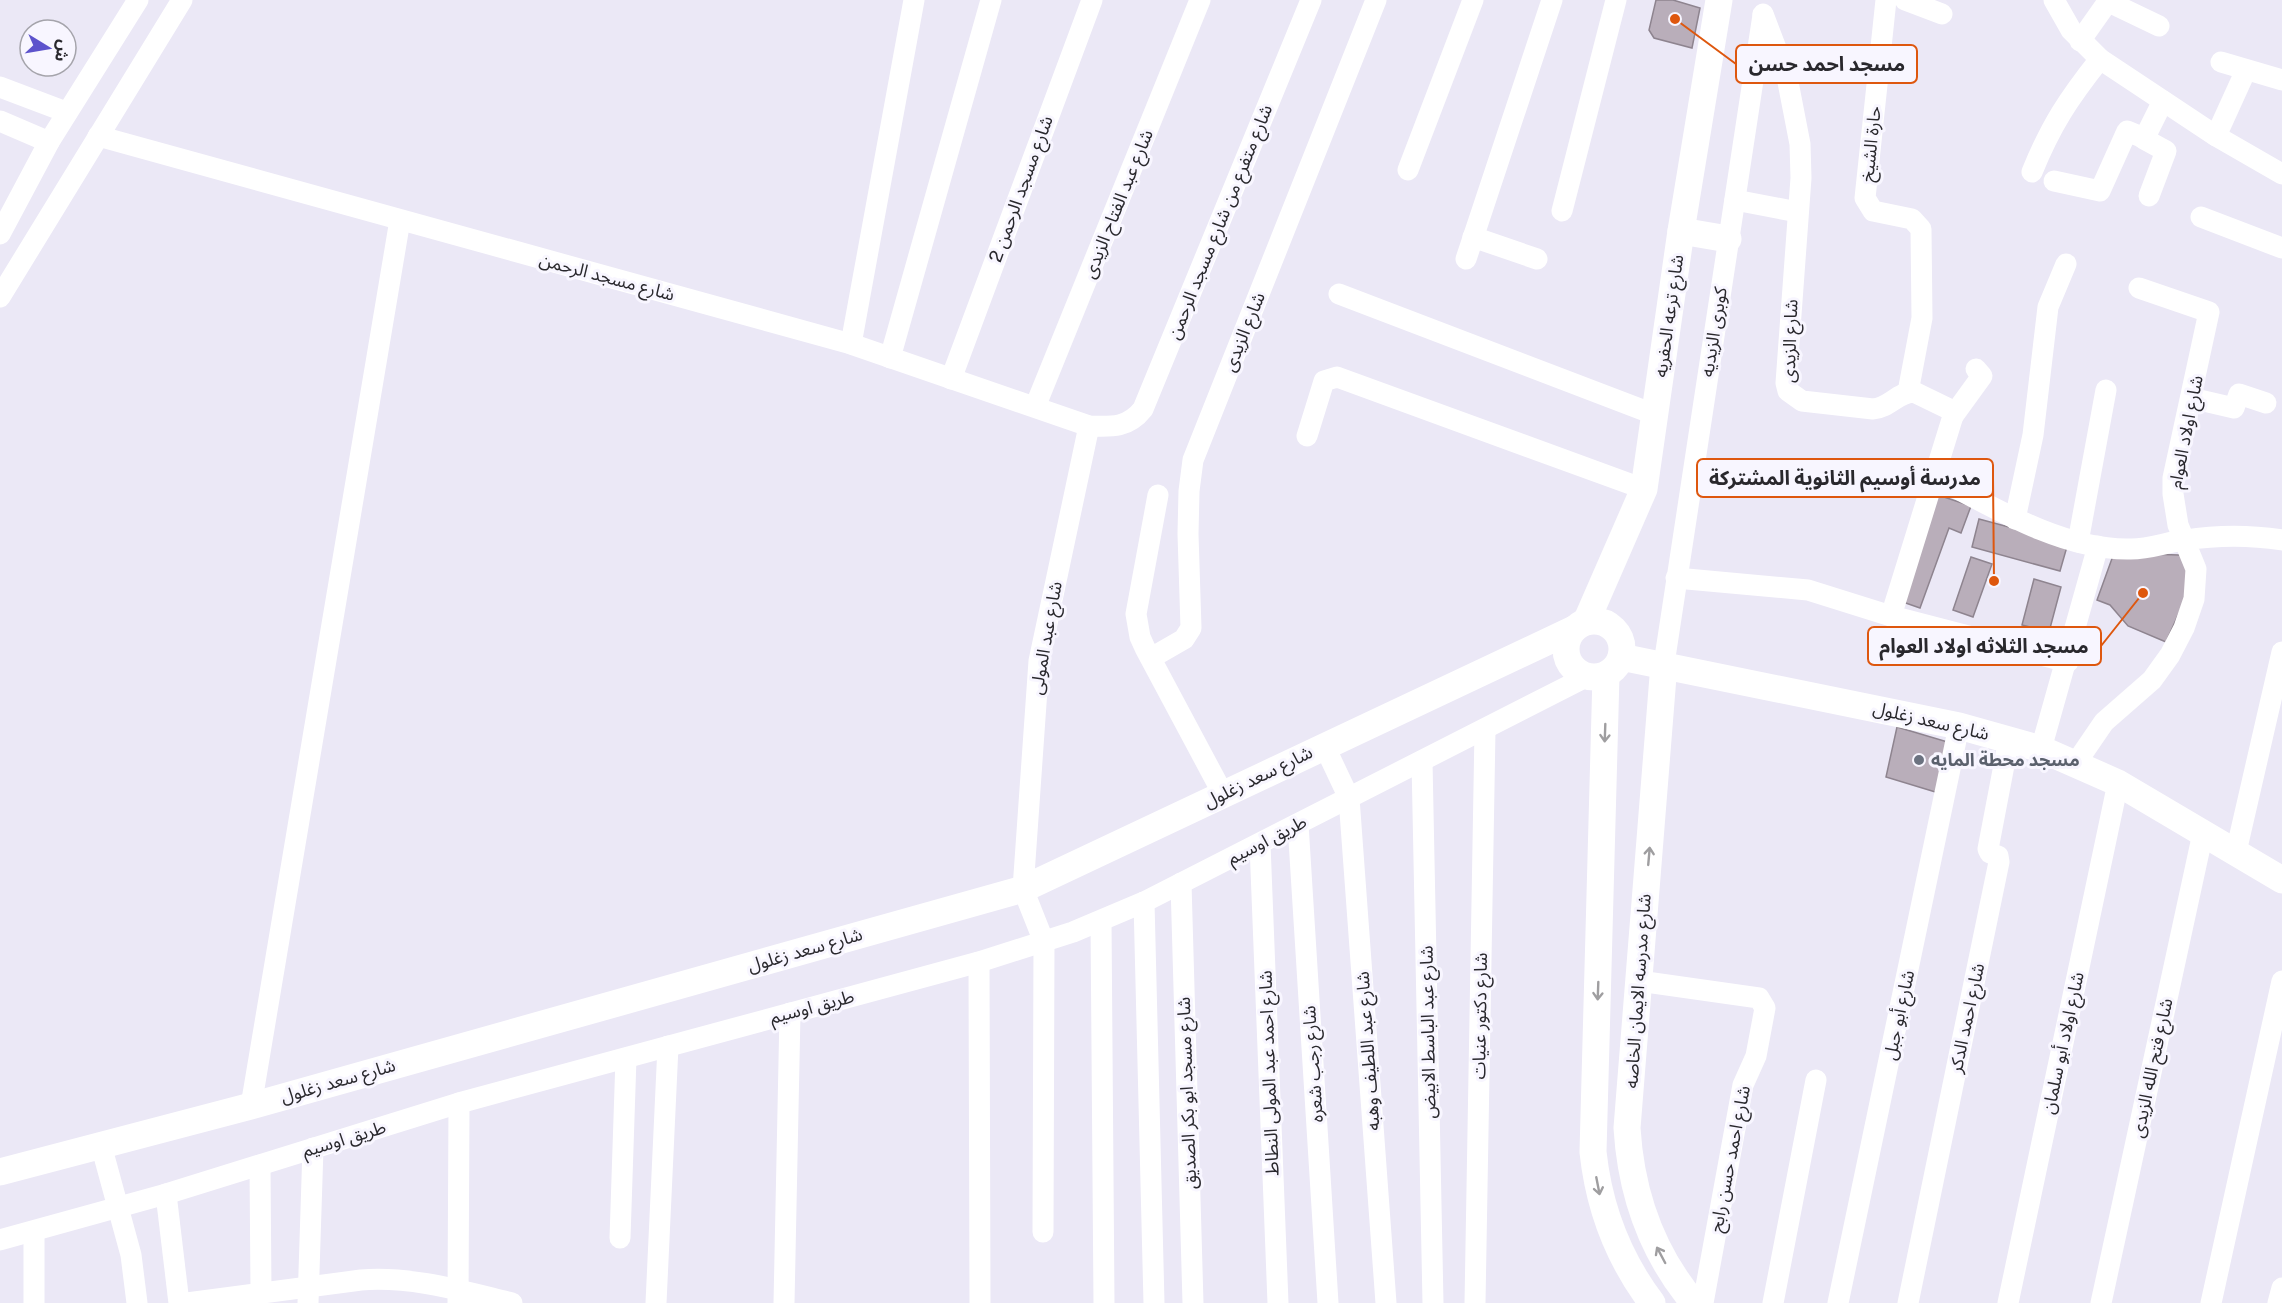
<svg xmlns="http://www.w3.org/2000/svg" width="2282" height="1303" font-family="'Public Sans','Noto Sans Arabic',sans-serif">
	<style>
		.building { fill: #b9aeba; stroke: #8e848f; stroke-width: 1.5 }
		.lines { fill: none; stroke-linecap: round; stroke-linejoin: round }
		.minor { stroke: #fff; stroke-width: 21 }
		.tertiary { stroke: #fff; stroke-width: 27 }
		.oneway { stroke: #9f9ea0 }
		.worship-dot { fill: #6b7280; stroke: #f8f6ff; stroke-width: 2 }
		.labels { text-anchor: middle; stroke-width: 6; stroke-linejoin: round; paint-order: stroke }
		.street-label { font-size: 18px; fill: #29282d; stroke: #f8f6ff }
		.worship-label { font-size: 18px; font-weight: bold; fill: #5b616d; stroke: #f8f6ff; text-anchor: start }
		.leader { fill: none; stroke: #de570e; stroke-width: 2 }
		.callout-dot { fill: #de570e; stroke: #f8f6ff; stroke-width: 2 }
		.callout { fill: #f8f6ff; stroke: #de570e; stroke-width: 2 }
		.callout-label { font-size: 20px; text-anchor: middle; font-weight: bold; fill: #29282d }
	</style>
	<rect width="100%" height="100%" fill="#ebe8f6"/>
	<g class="building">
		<path d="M 1656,0 L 1673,0 L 1700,8 L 1692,48 L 1654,38 L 1649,30 Z"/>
		<path d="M 1938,495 L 1971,506 L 1961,533 L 1949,528 L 1920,608 L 1900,601 Z"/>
		<path d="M 1979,519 L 2068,543 L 2060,571 L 1972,547 Z"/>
		<path d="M 2184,552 L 2191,586 L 2166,642 L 2128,626 L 2110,605 L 2097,600 L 2114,553 L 2179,555 Z"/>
		<path d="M 1971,557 L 1992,564 L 1973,617 L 1953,610 Z"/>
		<path d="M 2034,579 L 2061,587 L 2049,632 L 2022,625 Z"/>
		<path d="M 1897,727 L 1951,743 L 1942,794 L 1886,777 Z"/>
	</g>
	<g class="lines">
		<g class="minor">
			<path d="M 1886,0 L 1865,198 L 1873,211 L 1912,219 L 1921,229 L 1922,318 L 1908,392"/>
			<path d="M 1905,0 L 1942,14"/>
			<path d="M 2054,0 L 2071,30 L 2100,59 L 2216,136 L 2282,174"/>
			<path d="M 2109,2 L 2159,26"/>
			<path d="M 1763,14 L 1787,77 L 1800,144 L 1801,178 L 1786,383 L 1788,391 L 1802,401 L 1873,409 C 1889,408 1898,392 1914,392 L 1949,409 L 1953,416 L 1891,616"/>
			<path d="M 2080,41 L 2109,0"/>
			<path d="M 2221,62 L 2282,80"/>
			<path d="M 0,87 L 66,112"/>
			<path d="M 0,121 L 49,142"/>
			<path d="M 98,136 L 851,344 L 1089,426 C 1112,427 1128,428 1143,409 L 1311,0"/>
			<path d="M 2216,136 L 2246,70"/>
			<path d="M 1408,170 L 1473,0"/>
			<path d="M 2032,172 C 2051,125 2069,98 2100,59"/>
			<path d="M 2054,181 L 2100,191 L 2127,131 L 2144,138"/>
			<path d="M 2149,196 L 2166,151 L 2144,139 L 2163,101"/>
			<path d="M 1735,200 L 1798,212"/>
			<path d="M 1562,211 L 1616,0"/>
			<path d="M 2201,217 L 2282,248"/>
			<path d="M 0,234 L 49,142 L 138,0"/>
			<path d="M 1473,237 L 1537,259"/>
			<path d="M 1466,259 L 1552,0"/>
			<path d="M 1339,294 L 1656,415"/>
			<path d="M 0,297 L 182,0"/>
			<path d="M 851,344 L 914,0"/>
			<path d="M 890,358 L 991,0"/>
			<path d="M 951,379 L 1092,0"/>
			<path d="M 2191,398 L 2234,408 L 2239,394 L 2266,403"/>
			<path d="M 1035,407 L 1200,0"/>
			<path d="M 1953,416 L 1982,376 L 1976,369"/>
			<path d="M 1307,436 L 1324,381 L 1337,377 L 1644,489"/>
			<path d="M 1934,476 C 1992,507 2064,551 2131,549 C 2150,549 2167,542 2185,540 C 2217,535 2251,535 2282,540"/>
			<path d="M 1158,495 L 1136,614 L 1140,637 L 1145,648 L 1223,794"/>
			<path d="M 2015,519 L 2033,435 L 2048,307 L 2066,264"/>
			<path d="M 2078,542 L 2106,390"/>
			<path d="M 1676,578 L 1808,590 L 1891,616 L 2068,662"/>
			<path d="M 1151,658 L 1184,639 L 1191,628 L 1188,534 L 1189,491 L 1193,460 L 1376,0"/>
			<path d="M 1664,664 L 1763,15"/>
			<path d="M 1324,745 L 1349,798 L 1386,1303"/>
			<path d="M 2041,749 L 2098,546"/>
			<path d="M 1422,761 L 1433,1303"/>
			<path d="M 2076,763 L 2104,722 L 2152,680 L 2170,655 L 2184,628 L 2194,599 L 2196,569 L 2178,525 L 2173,494 L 2173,478 L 2209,312 L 2139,288"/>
			<path d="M 1298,824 L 1328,1303"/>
			<path d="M 1260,844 L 1278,1303"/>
			<path d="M 2236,852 L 2282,652"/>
			<path d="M 1181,883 L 1193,1303"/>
			<path d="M 1144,902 L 1154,1303"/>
			<path d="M 1101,921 L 1104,1303"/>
			<path d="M 979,962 L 980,1303"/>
			<path d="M 1639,981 L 1759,998 L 1765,1008 L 1756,1056 L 1743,1085 L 1703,1303"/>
			<path d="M 251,1106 L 400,220"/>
			<path d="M 101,1145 L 131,1255 L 137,1303"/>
			<path d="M 260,1165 L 261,1293"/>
			<path d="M 166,1194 L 179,1303"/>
			<path d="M 34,1231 L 34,1303"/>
			<path d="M 1043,1232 L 1044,942 L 1023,889 L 1039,661 L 1089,426"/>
			<path d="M 620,1238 L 626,1058"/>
			<path d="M 0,1240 L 166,1194 L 459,1103 L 979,962 L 1073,932 L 1144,902 L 1586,677"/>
			<path d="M 187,1303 L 361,1280 C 412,1276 462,1291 512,1303"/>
			<path d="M 308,1303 L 313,1148"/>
			<path d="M 458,1303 L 459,1103"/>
			<path d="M 656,1303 L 668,1046"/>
			<path d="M 784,1303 L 790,1013"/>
			<path d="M 1475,1303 L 1485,730"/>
			<path d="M 1773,1303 L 1816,1080"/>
			<path d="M 1838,1303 L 1959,726"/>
			<path d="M 1908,1303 L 1999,862 L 1998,856 L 1990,853 L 1988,849 L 2009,739"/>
			<path d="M 2008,1303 L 2118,783"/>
			<path d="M 2101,1303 L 2203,833"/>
			<path d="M 2211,1303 L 2282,981"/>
			<path d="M 2278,1303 L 2282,1288"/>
		</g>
		<g class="tertiary">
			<path d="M 1681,231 L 1728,239"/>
			<circle cx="1594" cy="649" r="28"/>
			<path d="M 1586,622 L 1644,489 L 1681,231 L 1719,0"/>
			<path d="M 1621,657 L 1959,726 L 2041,749 L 2118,783 L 2282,880"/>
			<path d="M 1664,664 L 1627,1128 C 1631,1193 1651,1252 1694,1303"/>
			<path d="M 1606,675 L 1593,1152 C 1599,1208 1618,1258 1652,1303"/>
			<path d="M 0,1172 L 251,1106 L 1023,889 L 1574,629"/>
		</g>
	</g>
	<defs><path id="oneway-shaft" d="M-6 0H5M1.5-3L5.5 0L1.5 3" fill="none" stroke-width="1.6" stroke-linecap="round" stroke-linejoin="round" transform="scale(1.5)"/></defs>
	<g class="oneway">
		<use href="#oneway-shaft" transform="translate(1605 733) rotate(92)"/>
		<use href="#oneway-shaft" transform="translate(1649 856) rotate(-85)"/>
		<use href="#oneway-shaft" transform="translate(1598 991) rotate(92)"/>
		<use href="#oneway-shaft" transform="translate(1598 1186) rotate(79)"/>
		<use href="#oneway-shaft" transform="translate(1661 1255) rotate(-118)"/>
	</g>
	<circle class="worship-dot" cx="1919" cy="760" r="6"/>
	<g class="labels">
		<g class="street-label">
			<text transform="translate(1871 144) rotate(-84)" y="6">حارة الشيخ</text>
			<text transform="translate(1021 189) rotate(-70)" y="6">شارع مسجد الرحمن 2</text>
			<text transform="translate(1118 204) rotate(-68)" y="6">شارع عبد الفتاح الزيدى</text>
			<text transform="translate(1220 222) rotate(-68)" y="6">شارع متفرع من شارع مسجد الرحمن</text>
			<text transform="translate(607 277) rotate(15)" y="6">شارع مسجد الرحمن</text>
			<text transform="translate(1669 316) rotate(-82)" y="6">شارع ترعه الحفريه</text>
			<text transform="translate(1244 332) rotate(-68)" y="6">شارع الزيدى</text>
			<text transform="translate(1714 332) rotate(-81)" y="6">كوبرى الزيديه</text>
			<text transform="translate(1790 341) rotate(-88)" y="6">شارع الزيدى</text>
			<text transform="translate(2186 432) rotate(-79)" y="6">شارع اولاد العوام</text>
			<text transform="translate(1046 638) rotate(-80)" y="6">شارع عبد المولى</text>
			<text transform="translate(1931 721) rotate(13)" y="6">شارع سعد زغلول</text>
			<text transform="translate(1258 777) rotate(-26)" y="6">شارع سعد زغلول</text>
			<text transform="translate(1267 840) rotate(-27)" y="6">طريق اوسيم</text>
			<text transform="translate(805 950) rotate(-16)" y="6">شارع سعد زغلول</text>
			<text transform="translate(1638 991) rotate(-86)" y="6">شارع مدرسه الايمان الخاصه</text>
			<text transform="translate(812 1007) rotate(-15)" y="6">طريق اوسيم</text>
			<text transform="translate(1899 1015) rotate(-78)" y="6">شارع أبو جبل</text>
			<text transform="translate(1480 1016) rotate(-89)" y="6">شارع دكتور عنيات</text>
			<text transform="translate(1967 1018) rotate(-78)" y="6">شارع احمد الدكر</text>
			<text transform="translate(1428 1032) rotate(-91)" y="6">شارع عبد الباسط الابيض</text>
			<text transform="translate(2063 1043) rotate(-78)" y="6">شارع اولاد أبو سلمان</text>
			<text transform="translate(1368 1051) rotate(-94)" y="6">شارع عبد اللطيف وهبه</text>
			<text transform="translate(1313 1064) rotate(-94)" y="6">شارع رجب شعره</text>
			<text transform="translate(2152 1068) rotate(-78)" y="6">شارع فتح الله الزيدى</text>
			<text transform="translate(1269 1073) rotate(-92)" y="6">شارع احمد عبد المولى النطاط</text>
			<text transform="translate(338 1081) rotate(-16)" y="6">شارع سعد زغلول</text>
			<text transform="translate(1187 1093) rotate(-92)" y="6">شارع مسجد ابو بكر الصديق</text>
			<text transform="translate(344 1139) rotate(-17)" y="6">طريق اوسيم</text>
			<text transform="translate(1730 1159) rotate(-79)" y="6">شارع احمد حسن رابح</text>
		</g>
		<g class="worship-label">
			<text x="1931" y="766">مسجد محطة المايه</text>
		</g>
	</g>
	<path class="leader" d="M1675 19L1736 64M1994 581L1993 478M2143 593L2101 646"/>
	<g class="callout-dot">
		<circle cx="1675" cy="19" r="6"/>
		<circle cx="1994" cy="581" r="6"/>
		<circle cx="2143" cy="593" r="6"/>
	</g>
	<g class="callout">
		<rect x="1736" y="45" width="181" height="38" rx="6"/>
		<rect x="1697" y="459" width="296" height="38" rx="6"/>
		<rect x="1868" y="627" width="233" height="38" rx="6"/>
	</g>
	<g class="callout-label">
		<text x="1827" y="71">مسجد احمد حسن</text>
		<text x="1845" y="485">مدرسة أوسيم الثانوية المشتركة</text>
		<text x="1984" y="653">مسجد الثلاثه اولاد العوام</text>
	</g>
	<g transform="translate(48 48) rotate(101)"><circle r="28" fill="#f8f6ff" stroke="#a5a4ab" stroke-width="1.5"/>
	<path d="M0-4.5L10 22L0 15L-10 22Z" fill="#5d53cc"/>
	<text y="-9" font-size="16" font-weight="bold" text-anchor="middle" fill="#29282d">ش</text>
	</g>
</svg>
